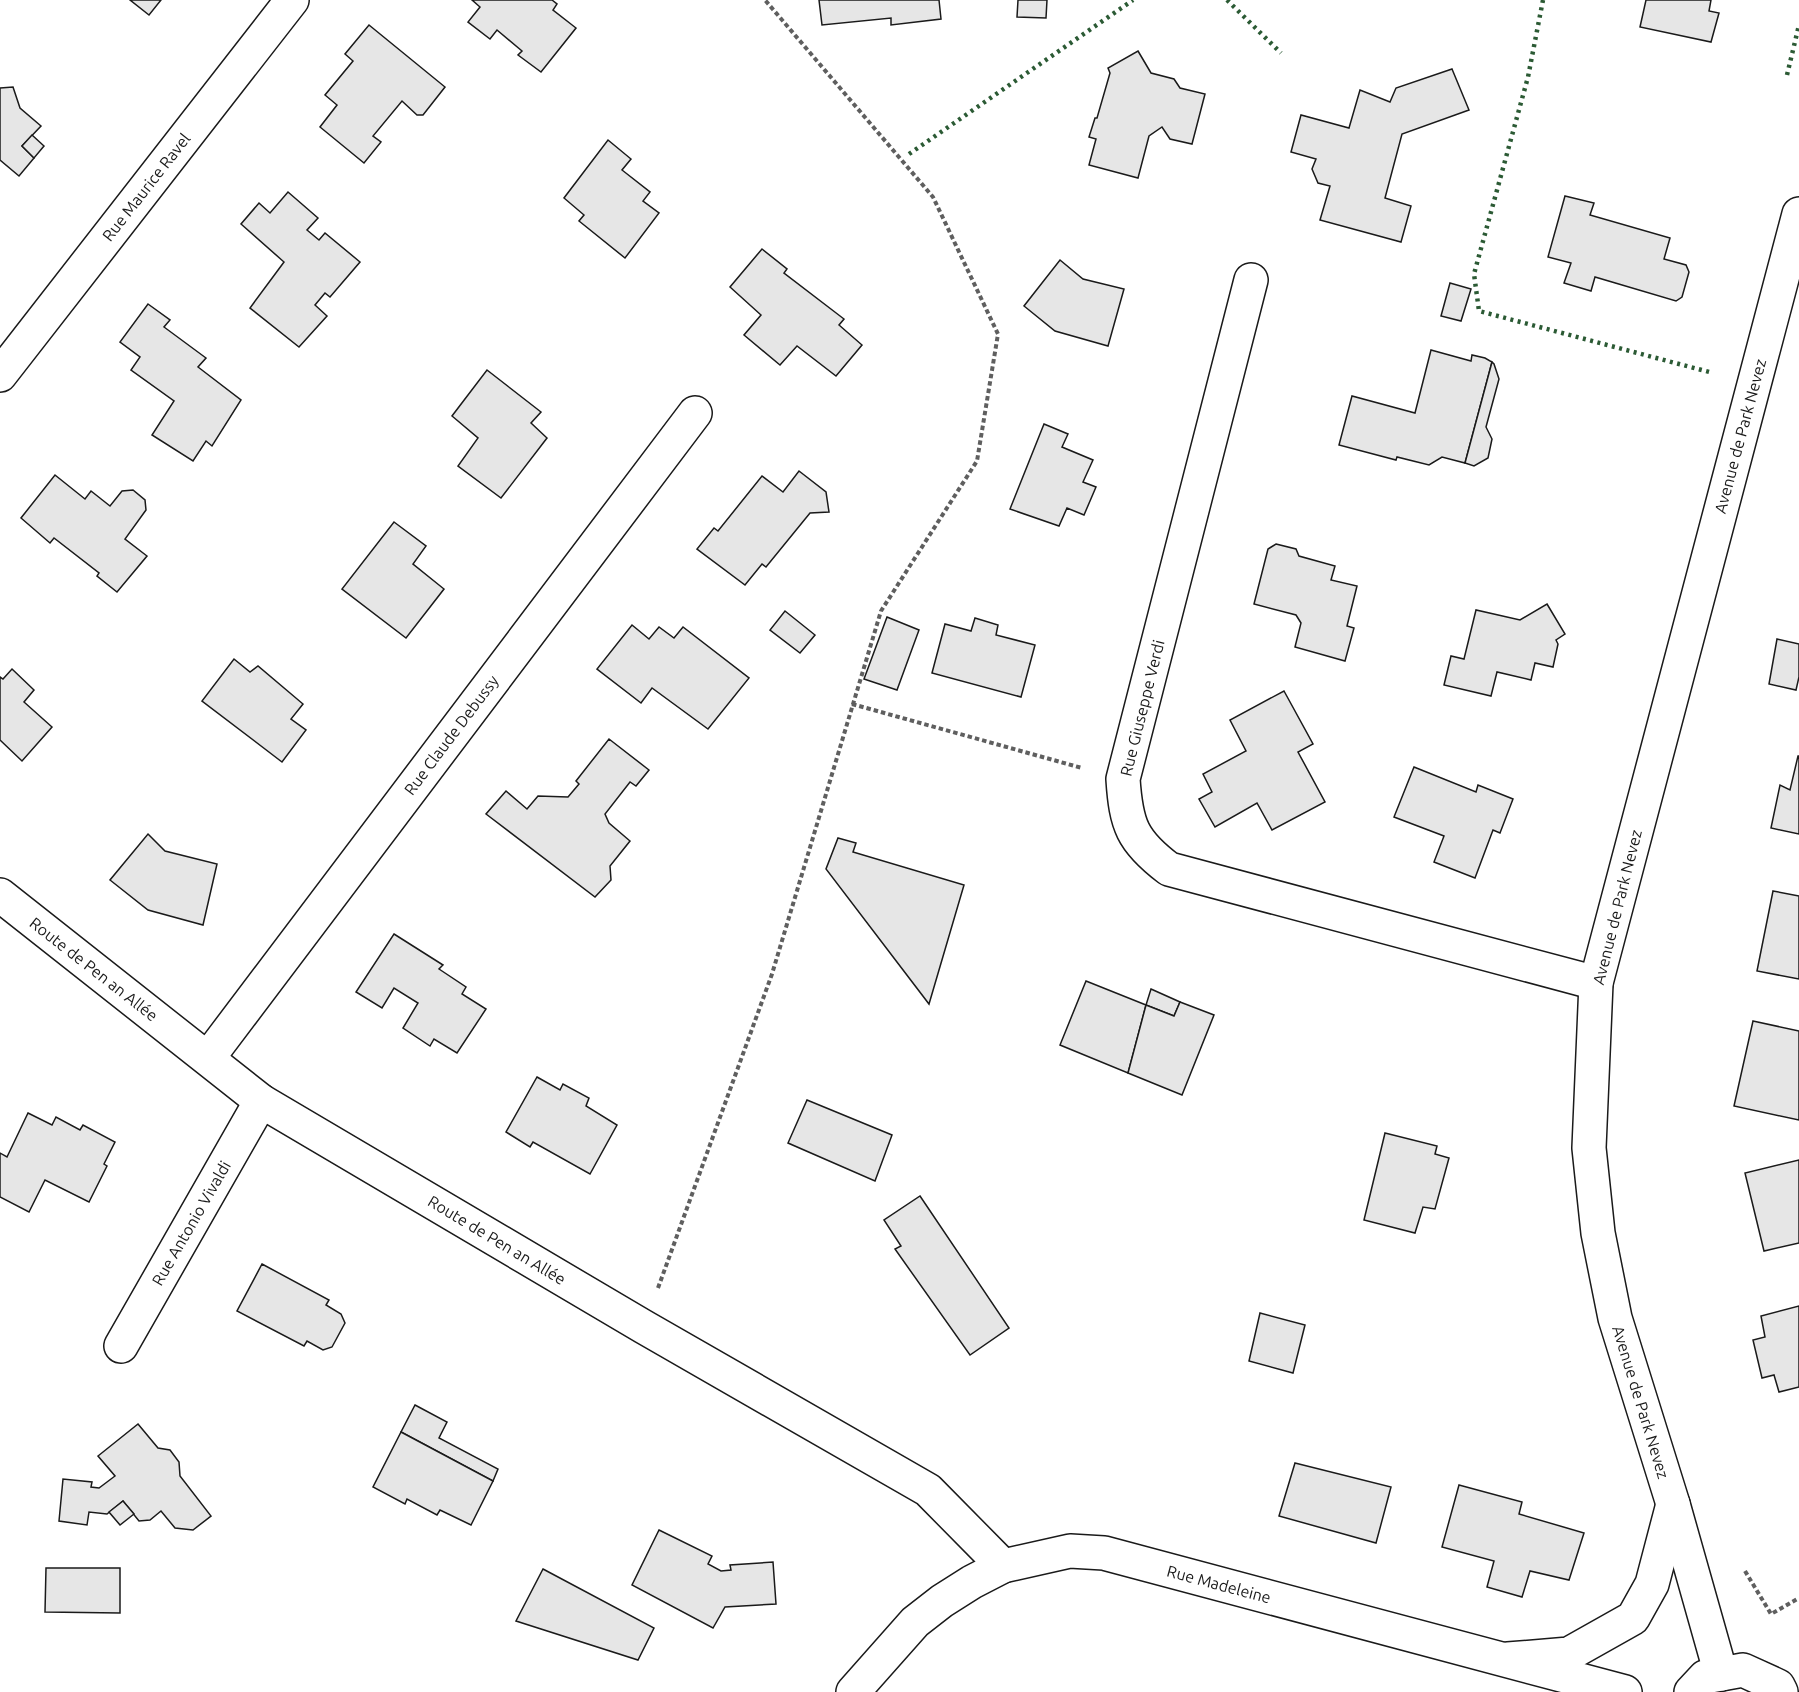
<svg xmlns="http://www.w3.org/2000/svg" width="1799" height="1692" font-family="Ubuntu,sans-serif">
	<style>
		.building { fill: #e6e6e6; stroke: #1a1a1a; stroke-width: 1.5 }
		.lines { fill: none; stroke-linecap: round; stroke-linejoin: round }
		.minor-casing { stroke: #1a1a1a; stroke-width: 36 }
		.major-casing { stroke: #1a1a1a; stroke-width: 36 }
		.path { stroke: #5f5f5f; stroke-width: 4; stroke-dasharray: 4.5 3; stroke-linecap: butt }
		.minor { stroke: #fff; stroke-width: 33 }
		.major { stroke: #fff; stroke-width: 33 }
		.hedge { stroke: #2b5a34; stroke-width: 4.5; stroke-dasharray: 3 4.5; stroke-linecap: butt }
		.labels { text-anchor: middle; stroke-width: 4.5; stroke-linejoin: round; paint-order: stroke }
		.street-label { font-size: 16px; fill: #1a1a1a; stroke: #fff }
	</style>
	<rect width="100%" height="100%" fill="#fff"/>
	<g class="building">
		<path d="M 130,0 L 161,0 L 149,15 Z"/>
		<path d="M 472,0 L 552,0 L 557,4 L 553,10 L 576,28 L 541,72 L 518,55 L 522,51 L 497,30 L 490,39 L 468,22 L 480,7 Z"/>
		<path d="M 819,0 L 939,0 L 941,19 L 891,25 L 891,18 L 822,25 Z"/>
		<path d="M 1018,0 L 1047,0 L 1046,18 L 1017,17 Z"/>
		<path d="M 1646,0 L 1711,0 L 1709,11 L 1719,13 L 1711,42 L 1640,27 Z"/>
		<path d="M 369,25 L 445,87 L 423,115 L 417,115 L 402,101 L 373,136 L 381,142 L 364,163 L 320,127 L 337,105 L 325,95 L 353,61 L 345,54 Z"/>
		<path d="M 1138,51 L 1151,73 L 1174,79 L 1180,88 L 1205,94 L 1192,144 L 1170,139 L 1162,127 L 1149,136 L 1138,178 L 1089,165 L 1096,139 L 1089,137 L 1095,118 L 1097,118 L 1110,73 L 1108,68 Z"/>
		<path d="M 1452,69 L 1469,110 L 1402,134 L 1385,198 L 1411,206 L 1401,242 L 1320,220 L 1330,186 L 1318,183 L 1312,169 L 1316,159 L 1291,152 L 1301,115 L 1349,128 L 1360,90 L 1390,102 L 1396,88 Z"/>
		<path d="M 13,87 L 20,108 L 41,126 L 22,146 L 34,158 L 19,176 L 0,160 L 0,88 Z"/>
		<path d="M 32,135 L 44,146 L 34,158 L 22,146 Z"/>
		<path d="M 608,140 L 631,159 L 622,170 L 650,192 L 643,201 L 659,213 L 625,258 L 579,221 L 584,215 L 564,198 Z"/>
		<path d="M 288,192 L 318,218 L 307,230 L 319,240 L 325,233 L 360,262 L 330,297 L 325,293 L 315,305 L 327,316 L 299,347 L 250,308 L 284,262 L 241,224 L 259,203 L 270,213 Z"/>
		<path d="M 1565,196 L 1594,203 L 1590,215 L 1670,238 L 1664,259 L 1686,265 L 1689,272 L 1682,297 L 1676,301 L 1595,277 L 1591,291 L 1564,283 L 1571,263 L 1548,257 Z"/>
		<path d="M 762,249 L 787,269 L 784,273 L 844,319 L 839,325 L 862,345 L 836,376 L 797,346 L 780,365 L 744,335 L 761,315 L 730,287 Z"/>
		<path d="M 1060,260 L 1083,279 L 1124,289 L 1108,346 L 1055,331 L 1024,306 Z"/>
		<path d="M 1450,283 L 1471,289 L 1461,321 L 1441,316 Z"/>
		<path d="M 148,304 L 170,320 L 164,327 L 206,358 L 198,367 L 241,400 L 212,446 L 206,441 L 193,461 L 152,435 L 174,401 L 131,370 L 140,357 L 120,342 Z"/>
		<path d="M 1431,350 L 1471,361 L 1472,355 L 1485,358 L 1492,362 L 1465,463 L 1442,457 L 1429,465 L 1397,457 L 1396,460 L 1339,445 L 1352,396 L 1415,413 Z"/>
		<path d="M 1492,362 L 1494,364 L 1499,379 L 1486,427 L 1492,439 L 1488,458 L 1474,466 L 1465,463 Z"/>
		<path d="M 487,370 L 541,412 L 531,423 L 547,438 L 501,498 L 458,466 L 478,438 L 452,416 Z"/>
		<path d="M 1044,424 L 1068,434 L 1062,447 L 1093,460 L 1083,482 L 1096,487 L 1084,515 L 1067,508 L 1059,526 L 1010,509 Z"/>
		<path d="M 799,471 L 826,492 L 829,512 L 810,513 L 766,567 L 762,564 L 745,585 L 697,549 L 714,528 L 718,531 L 762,476 L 783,492 Z"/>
		<path d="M 55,475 L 85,499 L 91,491 L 110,506 L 122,491 L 133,490 L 145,500 L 146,510 L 125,539 L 147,556 L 117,592 L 97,576 L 99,573 L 54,538 L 50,543 L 21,518 Z"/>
		<path d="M 394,522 L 426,546 L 413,564 L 444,589 L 406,638 L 342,589 Z"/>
		<path d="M 1276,544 L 1296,549 L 1299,556 L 1335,566 L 1331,580 L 1357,586 L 1347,626 L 1354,628 L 1345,661 L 1295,647 L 1301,623 L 1296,615 L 1254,604 L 1268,549 Z"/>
		<path d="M 1547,604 L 1565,634 L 1556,640 L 1558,644 L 1553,667 L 1535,663 L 1531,680 L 1497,672 L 1491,696 L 1444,685 L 1451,656 L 1464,659 L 1476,610 L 1520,620 Z"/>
		<path d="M 785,611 L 815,635 L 800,653 L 770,630 Z"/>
		<path d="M 887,617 L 919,630 L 897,690 L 864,679 Z"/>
		<path d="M 975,618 L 998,625 L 996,635 L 1035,645 L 1021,697 L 932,673 L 945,624 L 971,631 Z"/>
		<path d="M 632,625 L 649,639 L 659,627 L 674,638 L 683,627 L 749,678 L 708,729 L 652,688 L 641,703 L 597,669 Z"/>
		<path d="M 1777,639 L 1799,644 L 1799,677 L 1796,690 L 1769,684 Z"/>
		<path d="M 234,659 L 250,672 L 258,666 L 303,704 L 291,719 L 306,730 L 282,762 L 202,701 Z"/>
		<path d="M 12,669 L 34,690 L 24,702 L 52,727 L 22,761 L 0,740 L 0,677 L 3,679 Z"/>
		<path d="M 1284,691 L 1313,744 L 1298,752 L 1325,802 L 1272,830 L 1257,803 L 1215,827 L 1199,799 L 1212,792 L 1203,774 L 1246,751 L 1230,720 Z"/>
		<path d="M 609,739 L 649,770 L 636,786 L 630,782 L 605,814 L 609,823 L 630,841 L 610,866 L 611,880 L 595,897 L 486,814 L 506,791 L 527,809 L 538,796 L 568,797 L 579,784 L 576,781 Z"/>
		<path d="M 1798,756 L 1799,756 L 1799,834 L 1771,828 L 1780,785 L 1790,790 Z"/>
		<path d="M 1414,767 L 1476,792 L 1478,785 L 1513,799 L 1500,833 L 1493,830 L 1475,878 L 1434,862 L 1444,836 L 1394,817 Z"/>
		<path d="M 148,834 L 165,851 L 217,864 L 203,925 L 148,910 L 110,880 Z"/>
		<path d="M 838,838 L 856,843 L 853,852 L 964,885 L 929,1004 L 826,869 Z"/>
		<path d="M 1773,891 L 1799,896 L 1799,979 L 1757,971 Z"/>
		<path d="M 394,934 L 443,965 L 439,969 L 466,987 L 462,994 L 486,1009 L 457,1053 L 434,1039 L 430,1046 L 403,1028 L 418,1003 L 394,988 L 382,1008 L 356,992 Z"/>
		<path d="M 1086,981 L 1146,1005 L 1128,1073 L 1060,1045 Z"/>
		<path d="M 1151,989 L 1180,1002 L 1174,1016 L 1146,1005 Z"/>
		<path d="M 1180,1002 L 1214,1015 L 1182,1095 L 1128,1073 L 1146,1005 L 1174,1016 Z"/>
		<path d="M 1753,1021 L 1799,1031 L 1799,1120 L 1734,1106 Z"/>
		<path d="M 537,1077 L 560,1090 L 563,1084 L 589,1098 L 586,1106 L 617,1125 L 590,1174 L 533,1142 L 530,1147 L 506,1132 Z"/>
		<path d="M 807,1100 L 892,1135 L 875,1181 L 788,1143 Z"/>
		<path d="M 28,1113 L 52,1125 L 56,1117 L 80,1130 L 83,1125 L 115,1142 L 104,1164 L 107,1166 L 89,1202 L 45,1180 L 29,1212 L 0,1197 L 0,1153 L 7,1157 Z"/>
		<path d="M 1385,1133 L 1437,1146 L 1435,1154 L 1449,1158 L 1435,1209 L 1423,1207 L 1415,1233 L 1364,1220 Z"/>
		<path d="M 1799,1160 L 1799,1243 L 1764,1251 L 1745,1173 Z"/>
		<path d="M 920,1196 L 1009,1328 L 970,1355 L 895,1249 L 901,1246 L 884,1220 Z"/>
		<path d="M 262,1264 L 329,1300 L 326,1305 L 341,1314 L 345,1323 L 332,1347 L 323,1350 L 307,1341 L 304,1346 L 237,1311 Z"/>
		<path d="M 1799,1306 L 1799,1387 L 1779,1392 L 1774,1375 L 1762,1378 L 1753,1340 L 1765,1337 L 1761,1316 Z"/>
		<path d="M 1260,1313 L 1305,1325 L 1293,1373 L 1249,1361 Z"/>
		<path d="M 415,1405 L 447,1422 L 439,1438 L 498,1469 L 493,1481 L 401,1432 Z"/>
		<path d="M 138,1424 L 158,1448 L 170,1450 L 179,1462 L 180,1476 L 211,1516 L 193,1530 L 175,1528 L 161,1511 L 150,1520 L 139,1521 L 123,1501 L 107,1514 L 89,1512 L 87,1525 L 59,1521 L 63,1479 L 92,1482 L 91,1487 L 99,1488 L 115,1476 L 98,1456 Z"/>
		<path d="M 401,1432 L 493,1481 L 471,1525 L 440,1510 L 437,1515 L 407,1499 L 405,1504 L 373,1487 Z"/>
		<path d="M 1295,1463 L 1391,1487 L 1376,1543 L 1279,1516 Z"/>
		<path d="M 1459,1485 L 1522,1502 L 1519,1514 L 1584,1533 L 1569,1580 L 1530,1571 L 1522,1597 L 1487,1587 L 1494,1561 L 1442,1547 Z"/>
		<path d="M 123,1501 L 134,1514 L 120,1525 L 109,1512 Z"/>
		<path d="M 659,1530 L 712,1556 L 708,1564 L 721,1571 L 731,1570 L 730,1565 L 773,1562 L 776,1604 L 725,1607 L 713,1628 L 632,1585 Z"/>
		<path d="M 46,1568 L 120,1568 L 120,1613 L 45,1612 Z"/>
		<path d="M 543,1569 L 654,1628 L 638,1660 L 516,1621 Z"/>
	</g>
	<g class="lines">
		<defs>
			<g id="minor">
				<path d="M 1251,280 L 1123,779 C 1126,825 1132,841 1169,869 L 1596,983"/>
				<path d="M 0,375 L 292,0"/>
				<path d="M 0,895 L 261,1101 L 644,1327 L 928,1490 L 1003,1566"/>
				<path d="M 208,1058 L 695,413"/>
				<path d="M 121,1346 L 261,1101"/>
				<path d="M 1508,1659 L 1569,1654 L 1633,1618 L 1652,1584 L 1673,1504"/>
			</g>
			<g id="major">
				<path d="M 1721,1674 L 1673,1504 L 1615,1318 L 1598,1233 L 1589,1148 L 1596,983 L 1799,214"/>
				<path d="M 853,1692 L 915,1622 L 942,1601 L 972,1582 L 1003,1566 L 1070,1551 L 1104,1553 L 1625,1692"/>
				<path d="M 1691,1692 L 1705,1677 L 1743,1670 L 1778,1686 L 1781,1692"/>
			</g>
		</defs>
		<use href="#minor" class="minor-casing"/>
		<use href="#major" class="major-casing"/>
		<g class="path">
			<path d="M 852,704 L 1082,768"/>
			<path d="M 658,1288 L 772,974 L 881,611 L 977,461 L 998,334 L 933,197 L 765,0"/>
			<path d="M 1745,1571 L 1771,1614 L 1799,1598"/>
		</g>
		<use href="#minor" class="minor"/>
		<use href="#major" class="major"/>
		<g class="hedge">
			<path d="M 1227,0 L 1281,53"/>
			<path d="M 1543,0 L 1528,77 L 1474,274 L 1479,311 L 1713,373"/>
			<path d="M 1787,75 L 1799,25"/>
			<path d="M 909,154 L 1133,0"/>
		</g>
	</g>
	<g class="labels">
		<g class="street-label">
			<text transform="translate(146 187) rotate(-52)" y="6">Rue Maurice Ravel</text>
			<text transform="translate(1740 436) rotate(-75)" y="6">Avenue de Park Nevez</text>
			<text transform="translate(1142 708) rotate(-76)" y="6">Rue Giuseppe Verdi</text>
			<text transform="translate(451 735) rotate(-53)" y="6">Rue Claude Debussy</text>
			<text transform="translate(1617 907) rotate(-76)" y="6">Avenue de Park Nevez</text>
			<text transform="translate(94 969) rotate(38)" y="6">Route de Pen an Allée</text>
			<text transform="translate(191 1223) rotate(-60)" y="6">Rue Antonio Vivaldi</text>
			<text transform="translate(497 1240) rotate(31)" y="6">Route de Pen an Allée</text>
			<text transform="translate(1641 1402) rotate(73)" y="6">Avenue de Park Nevez</text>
			<text transform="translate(1219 1584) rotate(15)" y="6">Rue Madeleine</text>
		</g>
	</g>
</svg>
